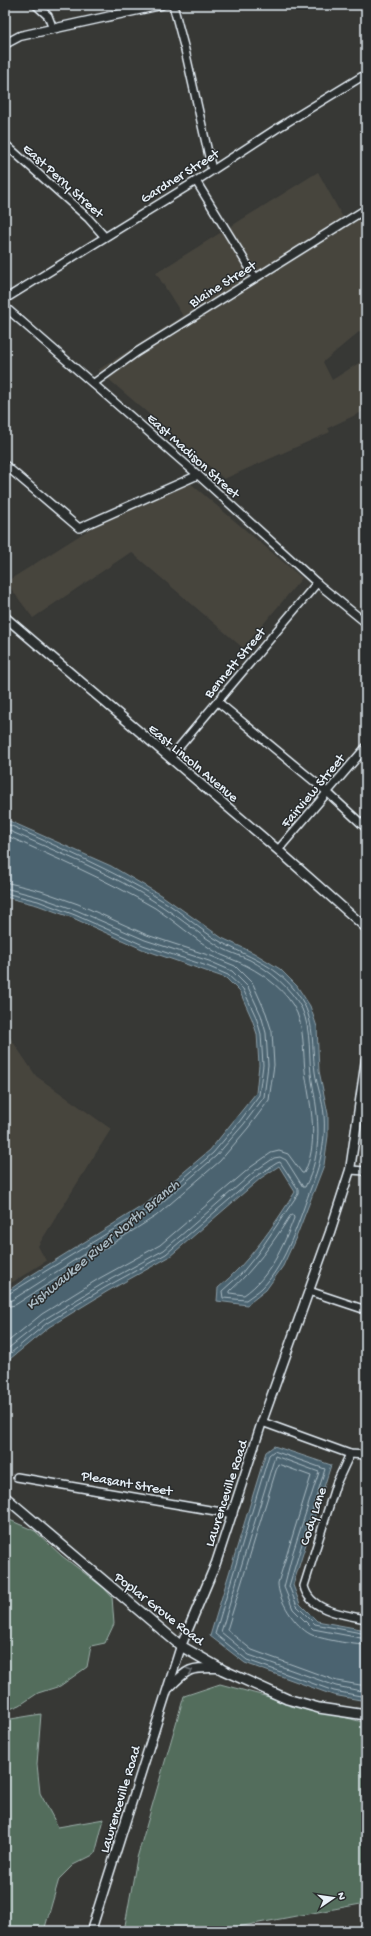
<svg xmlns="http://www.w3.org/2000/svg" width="371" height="1936" font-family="'Gochi Hand',sans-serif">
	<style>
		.built { fill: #47453e }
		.green { fill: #526d5c; stroke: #9dafaa }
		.water { fill: #4b6470; stroke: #8a9ca6 }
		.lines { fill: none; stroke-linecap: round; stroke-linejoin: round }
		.shore { stroke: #a9b9c2; stroke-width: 1 }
		.minor-casing { stroke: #e8f1f8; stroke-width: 10 }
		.tertiary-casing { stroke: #e8f1f8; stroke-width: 11 }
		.secondary-casing { stroke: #e8f1f8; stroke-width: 12 }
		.minor { stroke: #2a2d2e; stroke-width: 7 }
		.tertiary { stroke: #2a2d2e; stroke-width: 8 }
		.secondary { stroke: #2a2d2e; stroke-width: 9 }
		.oneway { stroke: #6c7275 }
		.labels { text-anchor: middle; stroke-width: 3; stroke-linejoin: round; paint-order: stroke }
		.street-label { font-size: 14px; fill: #e8f1f8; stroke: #2a2d2e }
		.water-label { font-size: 15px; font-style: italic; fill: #a9b9c2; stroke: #2a2d2e }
	</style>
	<rect width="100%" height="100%" fill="#373835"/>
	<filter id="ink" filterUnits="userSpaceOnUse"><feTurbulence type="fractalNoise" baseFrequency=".025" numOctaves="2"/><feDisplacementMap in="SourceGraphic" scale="8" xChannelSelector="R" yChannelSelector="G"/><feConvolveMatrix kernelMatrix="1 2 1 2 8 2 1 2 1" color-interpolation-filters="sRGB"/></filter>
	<g filter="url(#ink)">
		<g class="built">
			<path d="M 318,172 L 347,225 L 366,214 L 366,326 L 323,362 L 332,380 L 362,361 L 366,367 L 366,410 L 328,428 L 330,432 L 224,479 L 98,370 L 183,316 L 156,273 Z"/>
			<path d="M 190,483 L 302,578 L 243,648 L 131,552 L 33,618 L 6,582 L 123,508 Z"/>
			<path d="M 5,1030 L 36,1076 L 111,1129 L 38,1246 L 46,1261 L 5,1287 Z"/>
		</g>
		<g class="green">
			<path d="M 5,1518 L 35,1531 L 62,1556 L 104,1588 L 112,1597 L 114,1624 L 105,1643 L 91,1646 L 87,1667 L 60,1686 L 38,1693 L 20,1705 L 5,1711 Z"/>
			<path d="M 220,1684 L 366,1723 L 366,1903 L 216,1931 L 124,1931 L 137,1858 L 184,1696 Z"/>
			<path d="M 41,1714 L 37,1764 L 40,1793 L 58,1827 L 104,1819 L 95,1854 L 73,1865 L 59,1879 L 44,1931 L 5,1931 L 5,1720 Z"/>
		</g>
		<g class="water">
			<path d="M 5,819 L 111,866 L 164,897 L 222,938 L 254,953 L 280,969 L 297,986 L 310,1006 L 317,1027 L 319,1071 L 328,1114 L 328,1136 L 324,1165 L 297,1235 L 283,1266 L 266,1290 L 247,1305 L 217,1301 L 218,1288 C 250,1261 273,1227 295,1192 L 279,1166 L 261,1178 L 169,1257 L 108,1291 L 49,1327 L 5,1363 L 5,1293 L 22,1281 L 147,1203 L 210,1150 L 256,1093 L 259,1065 L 257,1034 L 252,1019 L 240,992 L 226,978 L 142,949 L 73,918 L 37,905 L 5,897 Z"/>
			<path d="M 274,1446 L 331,1465 L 293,1585 L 300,1604 L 317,1621 L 366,1630 L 366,1701 L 333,1695 L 245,1663 L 210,1636 L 266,1452 Z"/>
		</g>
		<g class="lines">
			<g class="shore">
				<path d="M 5,823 C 58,847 110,869 160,899 C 181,911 199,930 221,942 C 248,957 274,964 294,989 C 316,1015 311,1041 315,1072 C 317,1086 323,1101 324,1115 C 326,1139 321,1162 312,1185 C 300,1217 287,1263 262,1288 C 258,1292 251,1296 246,1300 L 223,1298 L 222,1291 L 241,1274 L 258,1253 L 298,1194 L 298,1189 L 280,1162 L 277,1163 L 258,1175 L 166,1254 L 106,1287 L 47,1323 L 5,1358"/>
				<path d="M 5,829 C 57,852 112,873 160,905 C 179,917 197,933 217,945 C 227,952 239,955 250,960 C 270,971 291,988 302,1009 C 312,1031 308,1058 312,1081 C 319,1117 323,1153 305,1187 L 303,1187 L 286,1160 L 280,1157 L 274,1158 L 255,1171 L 164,1250 L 104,1283 L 45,1319 L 5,1351"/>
				<path d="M 5,835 C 56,858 107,880 155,908 C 175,921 193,938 214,951 C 224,957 236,960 247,966 C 266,976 288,992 297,1013 C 306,1035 302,1061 307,1084 C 312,1113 318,1146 304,1173 L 302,1173 L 288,1154 L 279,1151 L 271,1153 L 251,1167 L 160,1245 L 100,1278 L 42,1314 L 5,1344"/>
				<path d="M 5,882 L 41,891 L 78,904 L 147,935 L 211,956 L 235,966 L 253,984 L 266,1013 L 272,1032 L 274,1065 L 269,1100 L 248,1128 L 220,1161 L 156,1216 L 15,1305 L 5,1307"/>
				<path d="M 5,888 L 39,897 L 76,910 L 145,940 L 209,961 L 232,971 L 248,987 L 261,1015 L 266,1033 L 268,1065 L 264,1097 L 244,1124 L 216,1156 L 152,1211 L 12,1300 L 5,1301"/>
				<path d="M 5,893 L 38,901 L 75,915 L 143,945 L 207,966 L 228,975 L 243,989 L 256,1017 L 261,1034 L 263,1065 L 259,1095 L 240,1121 L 213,1153 L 150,1207 L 5,1296"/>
				<path d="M 293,1215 L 294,1218 C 283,1247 270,1277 244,1295 L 230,1293 L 230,1291 C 254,1269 273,1243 290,1216 Z"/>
				<path d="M 366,1634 L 315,1624 L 297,1606 L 289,1586 L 325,1469 L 274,1451 L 269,1455 L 215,1634 L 247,1660 L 334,1691 L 366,1697"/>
				<path d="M 366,1639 L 313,1629 L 293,1609 L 284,1587 L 293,1552 L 319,1472 L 275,1456 L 221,1632 L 249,1655 L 336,1686 L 366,1692"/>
				<path d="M 366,1645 C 355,1645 319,1639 310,1634 C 295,1626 278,1600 278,1583 L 311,1476 L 278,1464 L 227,1630 L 252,1650 L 337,1681 L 366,1686"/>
			</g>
			<defs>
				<g id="minor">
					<path d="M 36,5 L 48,16 L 53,29"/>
					<path d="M 173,5 L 185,50 L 212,170"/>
					<path d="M 5,144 L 88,218 L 104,236"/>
					<path d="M 196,181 L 255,277"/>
					<path d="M 5,299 L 196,181 L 276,129 L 366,74"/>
					<path d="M 5,307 L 198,475 L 317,583 L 366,623"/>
					<path d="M 94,383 L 137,352 L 366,209"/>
					<path d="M 5,465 L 79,528 L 198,475"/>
					<path d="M 218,702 L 327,792 L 366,828"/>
					<path d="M 170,758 L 317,583"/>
					<path d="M 278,850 L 366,747"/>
					<path d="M 350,1170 L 366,1171"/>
					<path d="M 309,1291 L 366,1310"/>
					<path d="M 262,1422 L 350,1454 L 366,1455"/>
					<path d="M 350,1454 L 336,1484 L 304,1586 C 309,1611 345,1615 366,1619"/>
					<path d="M 17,1477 L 233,1514"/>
				</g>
				<g id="tertiary">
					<path d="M 5,44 L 20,36 L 161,5"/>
					<path d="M 5,617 L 278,850 L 366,928"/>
					<path d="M 169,1688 C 190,1666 191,1668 220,1668"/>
					<path d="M 91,1931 L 181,1646 L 216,1563 L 262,1422 L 330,1232 L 350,1170 L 366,1059"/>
				</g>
				<path id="secondary" d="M 5,1497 L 181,1646 L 223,1670 L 287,1699 L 319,1708 L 366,1715"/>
			</defs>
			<use href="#minor" class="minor-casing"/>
			<use href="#tertiary" class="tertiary-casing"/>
			<use href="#secondary" class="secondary-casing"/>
			<use href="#minor" class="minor"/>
			<use href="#tertiary" class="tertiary"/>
			<use href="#secondary" class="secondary"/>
		</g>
		<defs><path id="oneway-chevron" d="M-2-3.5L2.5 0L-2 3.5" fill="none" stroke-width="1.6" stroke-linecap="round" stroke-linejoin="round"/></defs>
		<use class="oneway" href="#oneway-chevron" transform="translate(190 1671) rotate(-20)"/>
	</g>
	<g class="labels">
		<g class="street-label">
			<text transform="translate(179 175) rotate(-32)" y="5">Gardner Street</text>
			<text transform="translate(64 180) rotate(42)" y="5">East Perry Street</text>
			<text transform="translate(222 283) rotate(-32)" y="5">Blaine Street</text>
			<text transform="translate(194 455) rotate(42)" y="5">East Madison Street</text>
			<text transform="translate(234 662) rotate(-50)" y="5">Bennett Street</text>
			<text transform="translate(194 762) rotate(40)" y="5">East Lincoln Avenue</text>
			<text transform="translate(312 790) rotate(-50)" y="5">Fairview Street</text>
			<text transform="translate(127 1482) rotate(10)" y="5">Pleasant Street</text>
			<text transform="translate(225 1493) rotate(-72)" y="5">Lawrenceville Road</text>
			<text transform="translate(312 1516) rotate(-72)" y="5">Cody Lane</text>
			<text transform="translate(160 1608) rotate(38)" y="5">Poplar Grove Road</text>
			<text transform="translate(119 1799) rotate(-73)" y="5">Lawrenceville Road</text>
		</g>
		<g class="water-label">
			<text transform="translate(102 1244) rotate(-40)" y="5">Kishwaukee River North Branch</text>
		</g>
	</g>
	<rect width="371" height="1936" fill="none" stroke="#2a2d2e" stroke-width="20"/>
	<rect x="10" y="10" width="351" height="1916" fill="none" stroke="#e8f1f8" stroke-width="1.5" filter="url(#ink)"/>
	<g transform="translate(333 1898) rotate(77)" stroke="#2a2d2e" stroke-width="3" paint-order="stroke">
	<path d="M0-3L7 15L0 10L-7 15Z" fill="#e8f1f8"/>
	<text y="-6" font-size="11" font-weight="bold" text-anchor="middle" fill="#e8f1f8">N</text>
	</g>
</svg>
